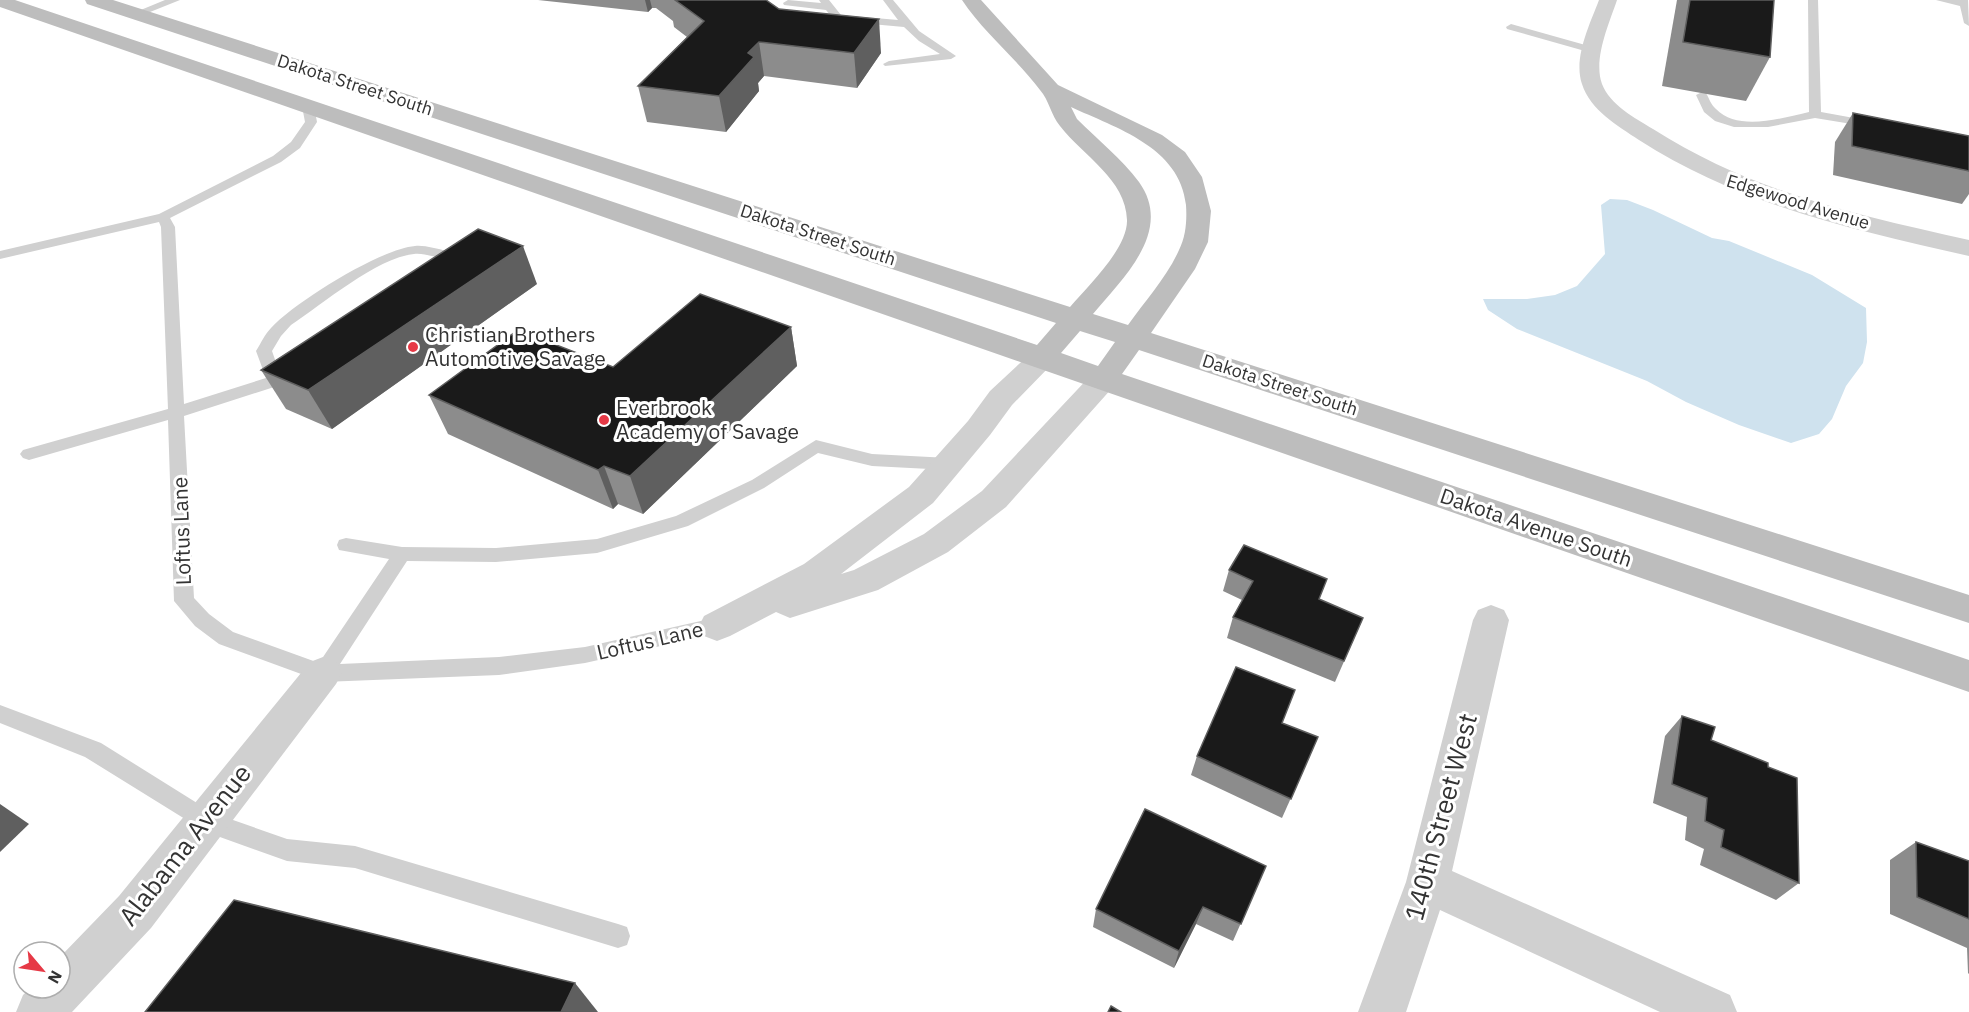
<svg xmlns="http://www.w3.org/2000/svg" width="1969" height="1012" font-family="'IBM Plex Sans',sans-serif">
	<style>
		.water { fill: #cfe2ee }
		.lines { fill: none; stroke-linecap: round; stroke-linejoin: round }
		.lane { fill: #d0d0d0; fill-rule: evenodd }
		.street { fill: #d0d0d0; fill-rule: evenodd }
		.secondary { fill: #bdbdbd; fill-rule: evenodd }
		.wall { fill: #8c8c8c }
		.shaded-wall { fill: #5f5f5f }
		.building { fill: #1a1a1a; stroke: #5f5f5f; stroke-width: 1.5 }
		.poi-dot { fill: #e63946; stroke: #fff; stroke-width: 2 }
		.labels { text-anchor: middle; stroke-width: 6; stroke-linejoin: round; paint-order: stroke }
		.far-street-label { font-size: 18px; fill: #333; stroke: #fff }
		.poi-label { font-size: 21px; fill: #333; stroke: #fff; text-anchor: start }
		.street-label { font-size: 21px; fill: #333; stroke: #fff }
		.near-street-label { font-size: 26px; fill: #333; stroke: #fff }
	</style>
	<rect width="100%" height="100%" fill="#fff"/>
	<path class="water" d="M 1610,199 L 1627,200 L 1653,210 L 1712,238 L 1729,241 L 1812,275 L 1866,308 L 1867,342 L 1863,363 L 1846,386 L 1832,419 L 1819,434 L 1791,443 L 1739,425 L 1686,402 L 1647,381 L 1517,329 L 1488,310 L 1483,299 L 1527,299 L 1555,295 L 1577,286 L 1605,254 L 1601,205 Z"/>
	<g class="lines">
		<g class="lane">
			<path d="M 165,0 L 180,0 L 140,16 L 131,14 Z"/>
			<path d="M 788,0 L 821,3 L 819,0 L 829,0 L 841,15 L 898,20 L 883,0 L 893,0 L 919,31 L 956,56 L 951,59 L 885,66 L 883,64 L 889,61 L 940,54 L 919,41 L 904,27 L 838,21 L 834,20 L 826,10 L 784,5 L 783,3 Z"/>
			<path d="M 1808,0 L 1818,0 L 1821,112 L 1876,122 L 1876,128 L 1815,118 L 1768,127 L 1734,127 L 1715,121 L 1704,112 L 1696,95 L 1702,92 L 1706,93 C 1709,98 1711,105 1716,109 C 1738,132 1782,118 1809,112 Z"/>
			<path d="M 1936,0 L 1968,0 L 1969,26 L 1964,23 L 1960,6 Z"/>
			<path d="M 1511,24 L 1596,48 L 1597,50 L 1592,53 L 1507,29 L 1506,27 Z"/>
			<path d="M 308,102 L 314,106 L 317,122 L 300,148 L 281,162 L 170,218 L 175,227 L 184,404 L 266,378 L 256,351 C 261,343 265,334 271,328 C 295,302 380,249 415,246 C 425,245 437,249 447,251 L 459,268 L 455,276 L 445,276 L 443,273 L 445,268 L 437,257 C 430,256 422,253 414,254 C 376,258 323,304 291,325 L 281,336 L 272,351 L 280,374 L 293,370 L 299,371 L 301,375 L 299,379 L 184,416 L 194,598 L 209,614 L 233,632 L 319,663 L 389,559 L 339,550 L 337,545 L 339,540 L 346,538 L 402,547 L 496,548 L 597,539 L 676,516 L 752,480 L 816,440 L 872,454 L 949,458 L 955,460 L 958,464 L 955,468 L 949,470 L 872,466 L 818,453 L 764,488 L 688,526 L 597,553 L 496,562 L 407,561 L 340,664 L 499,657 L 585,647 L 723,616 L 730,618 L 733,624 L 730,630 L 723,632 L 585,663 L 499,675 L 323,682 L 219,644 L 195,626 L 174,601 L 168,420 L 29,460 L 23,458 L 20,454 L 23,450 L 168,409 L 161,227 L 159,222 L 0,259 L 0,251 L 159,214 L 273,156 L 291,142 L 305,122 L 302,106 Z"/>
			<path d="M 0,705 L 101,743 L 213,813 L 287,839 L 355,846 L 618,924 L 627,927 L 630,936 L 627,945 L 618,948 L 355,868 L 287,861 L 206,832 L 85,757 L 0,723 Z"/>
		</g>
		<g class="street">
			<path d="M 1599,0 L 1617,0 C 1609,24 1593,59 1602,84 C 1610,105 1635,118 1653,129 C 1752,192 1856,215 1969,240 L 1969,256 C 1854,230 1740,205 1639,140 C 1618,126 1590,110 1582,84 C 1573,58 1590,24 1599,0 Z"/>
			<path d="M 1042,349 L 1052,352 L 1056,358 L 1052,364 L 1012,405 L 990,435 L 933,503 L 841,574 L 854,570 L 924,534 L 982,491 L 1093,373 L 1103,370 L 1113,373 L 1118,380 L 1113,387 L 1006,507 L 948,552 L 878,590 L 790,618 L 776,612 L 730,636 L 717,641 L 704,636 L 699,626 L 704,616 L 804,564 L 909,487 L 968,421 L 990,391 L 1032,352 Z"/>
			<path d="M 1491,605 L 1504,610 L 1509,620 L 1452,871 L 1730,995 L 1737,1012 L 1660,1012 L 1440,910 L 1406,1012 L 1358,1012 L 1406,882 L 1473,620 L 1478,610 Z"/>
			<path d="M 323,657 L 336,662 L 342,673 L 336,684 L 151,928 L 72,1012 L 16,1012 L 23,995 L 30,988 L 60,988 L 60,957 L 119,896 L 310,662 Z"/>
		</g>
		<path class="secondary" d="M 0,0 L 15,0 L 1037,345 L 1056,323 L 87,4 L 85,0 L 113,0 L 1070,307 C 1088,286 1128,248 1127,220 C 1126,179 1083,156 1060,126 C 1051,115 1049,100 1040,90 C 1016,58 984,33 962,0 L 981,0 L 1058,85 L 1162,135 L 1185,152 L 1202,177 L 1211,211 L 1208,242 L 1195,269 L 1151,333 L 1969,595 L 1969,623 L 1139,350 L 1122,374 L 1969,660 L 1969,692 L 0,7 ZM 1071,107 C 1116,128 1180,147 1186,205 C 1187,220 1186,236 1179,250 C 1167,277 1145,301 1128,325 L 1093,314 C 1123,278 1174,231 1139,182 C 1122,159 1097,139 1077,119 ZM 1080,331 L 1115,342 L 1098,366 L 1061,353 Z"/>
	</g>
	<g class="wall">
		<path d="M 538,0 L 766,0 L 779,9 L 881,53 L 857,88 L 764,76 L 758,83 L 759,91 L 726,132 L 647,122 L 638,86 L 687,37 L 674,27 L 673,21 L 656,8 L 652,8 L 648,12 Z"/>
		<path d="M 1677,0 L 1774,0 L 1770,57 L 1746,101 L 1662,86 Z"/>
		<path d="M 1853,113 L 1969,136 L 1969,194 L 1962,204 L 1833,175 L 1835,142 Z"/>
		<path d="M 537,284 L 332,429 L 286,409 L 261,370 Z"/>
		<path d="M 791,327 L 797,366 L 643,514 L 618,504 L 613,509 L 448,434 L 429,395 L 613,367 Z"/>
		<path d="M 1229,570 L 1320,600 L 1363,618 L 1335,682 L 1227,638 L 1233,617 L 1242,600 L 1223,591 Z"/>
		<path d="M 1682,716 L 1711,740 L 1768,767 L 1799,883 L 1776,900 L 1700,865 L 1704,849 L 1685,840 L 1687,817 L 1653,803 L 1665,736 Z"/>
		<path d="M 1318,737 L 1282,818 L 1191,775 L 1197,756 Z"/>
		<path d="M 1916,842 L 1969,861 L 1969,974 L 1968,973 L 1967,948 L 1890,914 L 1890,860 Z"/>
		<path d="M 1266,866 L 1233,941 L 1196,924 L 1174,968 L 1093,927 L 1096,909 Z"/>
	</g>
	<g class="shaded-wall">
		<path d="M 645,0 L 650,0 L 652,8 L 648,12 Z"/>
		<path d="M 879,19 L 881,53 L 857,88 L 854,53 Z"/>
		<path d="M 759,42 L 764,76 L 758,83 L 759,91 L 726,132 L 719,96 L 748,53 Z"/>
		<path d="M 523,246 L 537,284 L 332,429 L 308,390 Z"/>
		<path d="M 791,327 L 797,366 L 643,514 L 630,476 Z"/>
		<path d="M 604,466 L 618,504 L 613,509 L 598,470 Z"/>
		<path d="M 0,804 L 29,824 L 0,852 Z"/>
		<path d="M 1203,907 L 1196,924 L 1174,968 L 1179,951 Z"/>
		<path d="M 575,983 L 598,1012 L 561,1012 Z"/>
	</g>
	<g class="building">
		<path d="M 675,0 L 766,0 L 779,9 L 879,19 L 854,53 L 759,42 L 748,53 L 754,57 L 719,96 L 638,86 L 704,21 Z"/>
		<path d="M 1690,0 L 1774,0 L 1770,57 L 1683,42 Z"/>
		<path d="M 1853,113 L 1969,136 L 1969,171 L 1852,146 Z"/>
		<path d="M 478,229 L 523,246 L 308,390 L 261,370 Z"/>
		<path d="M 700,294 L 791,327 L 630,476 L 604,466 L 598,470 L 429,395 L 518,330 L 613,367 Z"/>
		<path d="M 1244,545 L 1327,579 L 1319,599 L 1363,618 L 1344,661 L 1233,617 L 1253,581 L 1229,570 Z"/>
		<path d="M 1236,667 L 1295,690 L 1282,723 L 1318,737 L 1291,799 L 1197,756 Z"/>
		<path d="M 1682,716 L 1715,727 L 1711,740 L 1768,763 L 1768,767 L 1797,778 L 1799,883 L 1721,847 L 1724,830 L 1705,821 L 1707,798 L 1672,784 Z"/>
		<path d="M 1145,809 L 1266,866 L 1241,924 L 1203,907 L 1179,951 L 1096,909 Z"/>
		<path d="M 1916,842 L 1969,861 L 1969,919 L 1917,897 Z"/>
		<path d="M 234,900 L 575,983 L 561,1012 L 145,1012 Z"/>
		<path d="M 1111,1006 L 1121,1012 L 1108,1012 Z"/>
	</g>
	<g class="poi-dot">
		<circle cx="413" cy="347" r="6"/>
		<circle cx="604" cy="420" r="6"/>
	</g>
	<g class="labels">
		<g class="far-street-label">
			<text transform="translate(355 85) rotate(18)" y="6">Dakota Street South</text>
			<text transform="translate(1798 202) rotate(17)" y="6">Edgewood Avenue</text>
			<text transform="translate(818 235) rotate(18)" y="6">Dakota Street South</text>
			<text transform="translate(1280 385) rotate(18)" y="6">Dakota Street South</text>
		</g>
		<g class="poi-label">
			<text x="425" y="342">Christian Brothers<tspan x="425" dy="24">Automotive Savage</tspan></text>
			<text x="616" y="415">Everbrook<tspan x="616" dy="24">Academy of Savage</tspan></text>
		</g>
		<g class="street-label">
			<text transform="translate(1536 528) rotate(19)" y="7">Dakota Avenue South</text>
			<text transform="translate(182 531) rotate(-92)" y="7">Loftus Lane</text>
			<text transform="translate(650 641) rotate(-13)" y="7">Loftus Lane</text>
		</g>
		<g class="near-street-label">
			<text transform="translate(1441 817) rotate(-75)" y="9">140th Street West</text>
			<text transform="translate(185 845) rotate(-52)" y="9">Alabama Avenue</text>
		</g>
	</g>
	<g transform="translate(42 970) rotate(119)"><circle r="28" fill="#ffffff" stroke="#adadad" stroke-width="1.5"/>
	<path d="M0-4.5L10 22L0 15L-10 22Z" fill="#e63946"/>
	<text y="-9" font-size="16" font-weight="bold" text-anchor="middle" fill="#333333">N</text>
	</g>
</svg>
